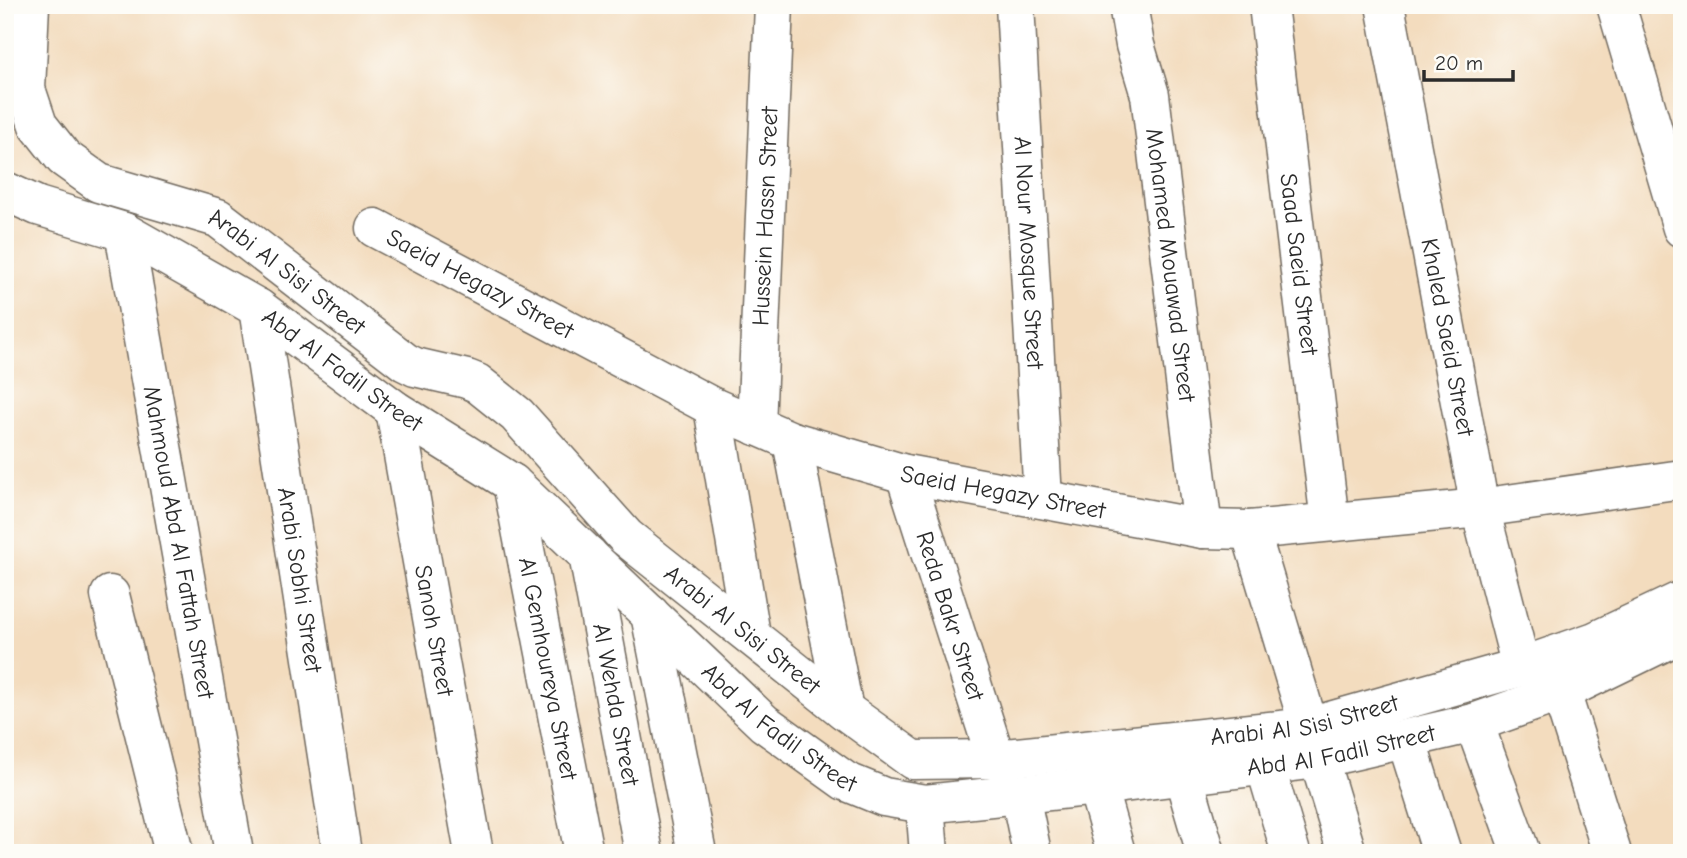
<svg xmlns="http://www.w3.org/2000/svg" width="1687" height="858" font-family="'Comic Neue',sans-serif">
	<style>
		.lines { fill: none; stroke-linecap: round; stroke-linejoin: round }
		.minor-casing { stroke: #71695e; stroke-width: 41 }
		.minor { stroke: #fff; stroke-width: 38 }
		.labels { text-anchor: middle; stroke-width: 6; stroke-linejoin: round; paint-order: stroke }
		.street-label { font-size: 24px; fill: #2b2b2b; stroke: #fdfcf7 }
	</style>
	<rect width="100%" height="100%" fill="#fdfcf7"/>
	<filter id="ink" filterUnits="userSpaceOnUse"><feTurbulence type="fractalNoise" baseFrequency=".0143" numOctaves="2"/><feDisplacementMap in="SourceGraphic" scale="14" xChannelSelector="R" yChannelSelector="G"/><feConvolveMatrix kernelMatrix="1 2 1 2 8 2 1 2 1" color-interpolation-filters="sRGB"/></filter>
	<filter id="wash" filterUnits="userSpaceOnUse"><feTurbulence type="fractalNoise" baseFrequency=".00686" numOctaves="4" result="noise"/><feDisplacementMap in="SourceGraphic" scale="28" xChannelSelector="R" yChannelSelector="G"/><feGaussianBlur stdDeviation="1.57" result="paint"/><feColorMatrix in="noise" values="0 0 0 0 0 0 0 0 0 0 0 0 0 0 0 0 0 1.4 0 .05"/><feComposite in="paint" operator="in"/></filter>
	<g filter="url(#wash)">
		<rect width="100%" height="100%" fill="#f3dcbe"/>
	</g>
	<g filter="url(#ink)">
		<g class="lines">
			<defs>
				<g id="minor">
					<path id="s1" d="M 30,5 L 26,89 L 38,125 L 64,158 L 99,183 L 218,218 L 405,362 L 415,367 L 467,379 L 477,383 L 517,415 L 626,537 L 844,710 L 913,760 L 996,759 L 1309,727 L 1521,667 L 1595,641 L 1682,600"/>
					<path id="s2" d="M 1015,5 L 1043,499"/>
					<path id="s3" d="M 1128,5 L 1135,45 L 1150,95 L 1203,529"/>
					<path id="s4" d="M 1268,5 L 1330,522"/>
					<path id="s5" d="M 1385,5 L 1480,508 L 1521,667"/>
					<path d="M 1616,5 L 1682,228"/>
					<path id="s6" d="M 5,191 L 38,206 L 124,232 L 258,308 L 395,410 L 512,483 L 764,723 L 845,781 L 884,797 L 925,804 L 1097,786 L 1318,759 L 1474,723 L 1561,692 L 1682,633"/>
					<path id="s7" d="M 375,228 L 713,407 L 792,441 L 905,474 L 1203,529 L 1250,530 L 1480,508 L 1682,479"/>
					<path id="s8" d="M 124,232 L 234,853"/>
					<path id="s9" d="M 258,308 L 342,853"/>
					<path d="M 713,407 L 751,635"/>
					<path id="s10" d="M 395,410 L 474,853"/>
					<path id="s11" d="M 756,426 L 774,5"/>
					<path d="M 792,441 L 844,710"/>
					<path id="s12" d="M 905,474 L 996,759"/>
					<path id="s13" d="M 512,483 L 584,853"/>
					<path d="M 1250,530 L 1347,853"/>
					<path id="s14" d="M 588,555 L 644,853"/>
					<path d="M 110,595 L 174,853"/>
					<path d="M 650,614 L 697,853"/>
					<path d="M 1561,692 L 1612,853"/>
					<path d="M 1474,723 L 1521,853"/>
					<path d="M 1406,739 L 1442,853"/>
					<path d="M 1265,765 L 1291,853"/>
					<path d="M 1183,775 L 1206,853"/>
					<path d="M 1097,786 L 1116,853"/>
					<path d="M 1020,795 L 1032,853"/>
					<path d="M 925,804 L 929,853"/>
				</g>
			</defs>
			<use href="#minor" class="minor-casing"/>
			<use href="#minor" class="minor"/>
		</g>
	</g>
	<g class="labels">
		<g class="street-label">
			<text dy="8" stroke="none"><textPath href="#s11" startOffset="210">Hussein Hassn Street</textPath></text>
			<text dy="8" stroke="none"><textPath href="#s2" startOffset="248">Al Nour Mosque Street</textPath></text>
			<text dy="8" stroke="none"><textPath href="#s4" startOffset="261">Saad Saeid Street</textPath></text>
			<text dy="8" stroke="none"><textPath href="#s3" startOffset="264">Mohamed Mouawad Street</textPath></text>
			<text dy="8" stroke="none"><textPath href="#s1" startOffset="418">Arabi Al Sisi Street</textPath></text>
			<text dy="8" stroke="none"><textPath href="#s7" startOffset="119">Saeid Hegazy Street</textPath></text>
			<text dy="8" stroke="none"><textPath href="#s5" startOffset="338">Khaled Saeid Street</textPath></text>
			<text dy="8" stroke="none"><textPath href="#s6" startOffset="385">Abd Al Fadil Street</textPath></text>
			<text dy="8" stroke="none"><textPath href="#s7" startOffset="686">Saeid Hegazy Street</textPath></text>
			<text dy="8" stroke="none"><textPath href="#s8" startOffset="315">Mahmoud Abd Al Fattah Street</textPath></text>
			<text dy="8" stroke="none"><textPath href="#s9" startOffset="275">Arabi Sobhi Street</textPath></text>
			<text dy="8" stroke="none"><textPath href="#s12" startOffset="149">Reda Bakr Street</textPath></text>
			<text dy="8" stroke="none"><textPath href="#s1" startOffset="1006">Arabi Al Sisi Street</textPath></text>
			<text dy="8" stroke="none"><textPath href="#s10" startOffset="224">Sanoh Street</textPath></text>
			<text dy="8" stroke="none"><textPath href="#s13" startOffset="189">Al Gemhoureya Street</textPath></text>
			<text dy="8" stroke="none"><textPath href="#s14" startOffset="152">Al Wehda Street</textPath></text>
			<text dy="8" stroke="none"><textPath href="#s1" startOffset="1615">Arabi Al Sisi Street</textPath></text>
			<text dy="8" stroke="none"><textPath href="#s6" startOffset="952">Abd Al Fadil Street</textPath></text>
			<text dy="8" stroke="none"><textPath href="#s6" startOffset="1540">Abd Al Fadil Street</textPath></text>
		</g>
	</g>
	<rect width="1687" height="858" fill="none" stroke="#fdfcf7" stroke-width="28"/>
	<path d="M1424 70v10h89v-10" fill="none" stroke="#2b2b2b" stroke-width="3.5"/>
	<text x="1435" y="70" font-size="21" fill="#2b2b2b" stroke="#fdfcf7" stroke-width="5" paint-order="stroke">20 m</text>
</svg>
